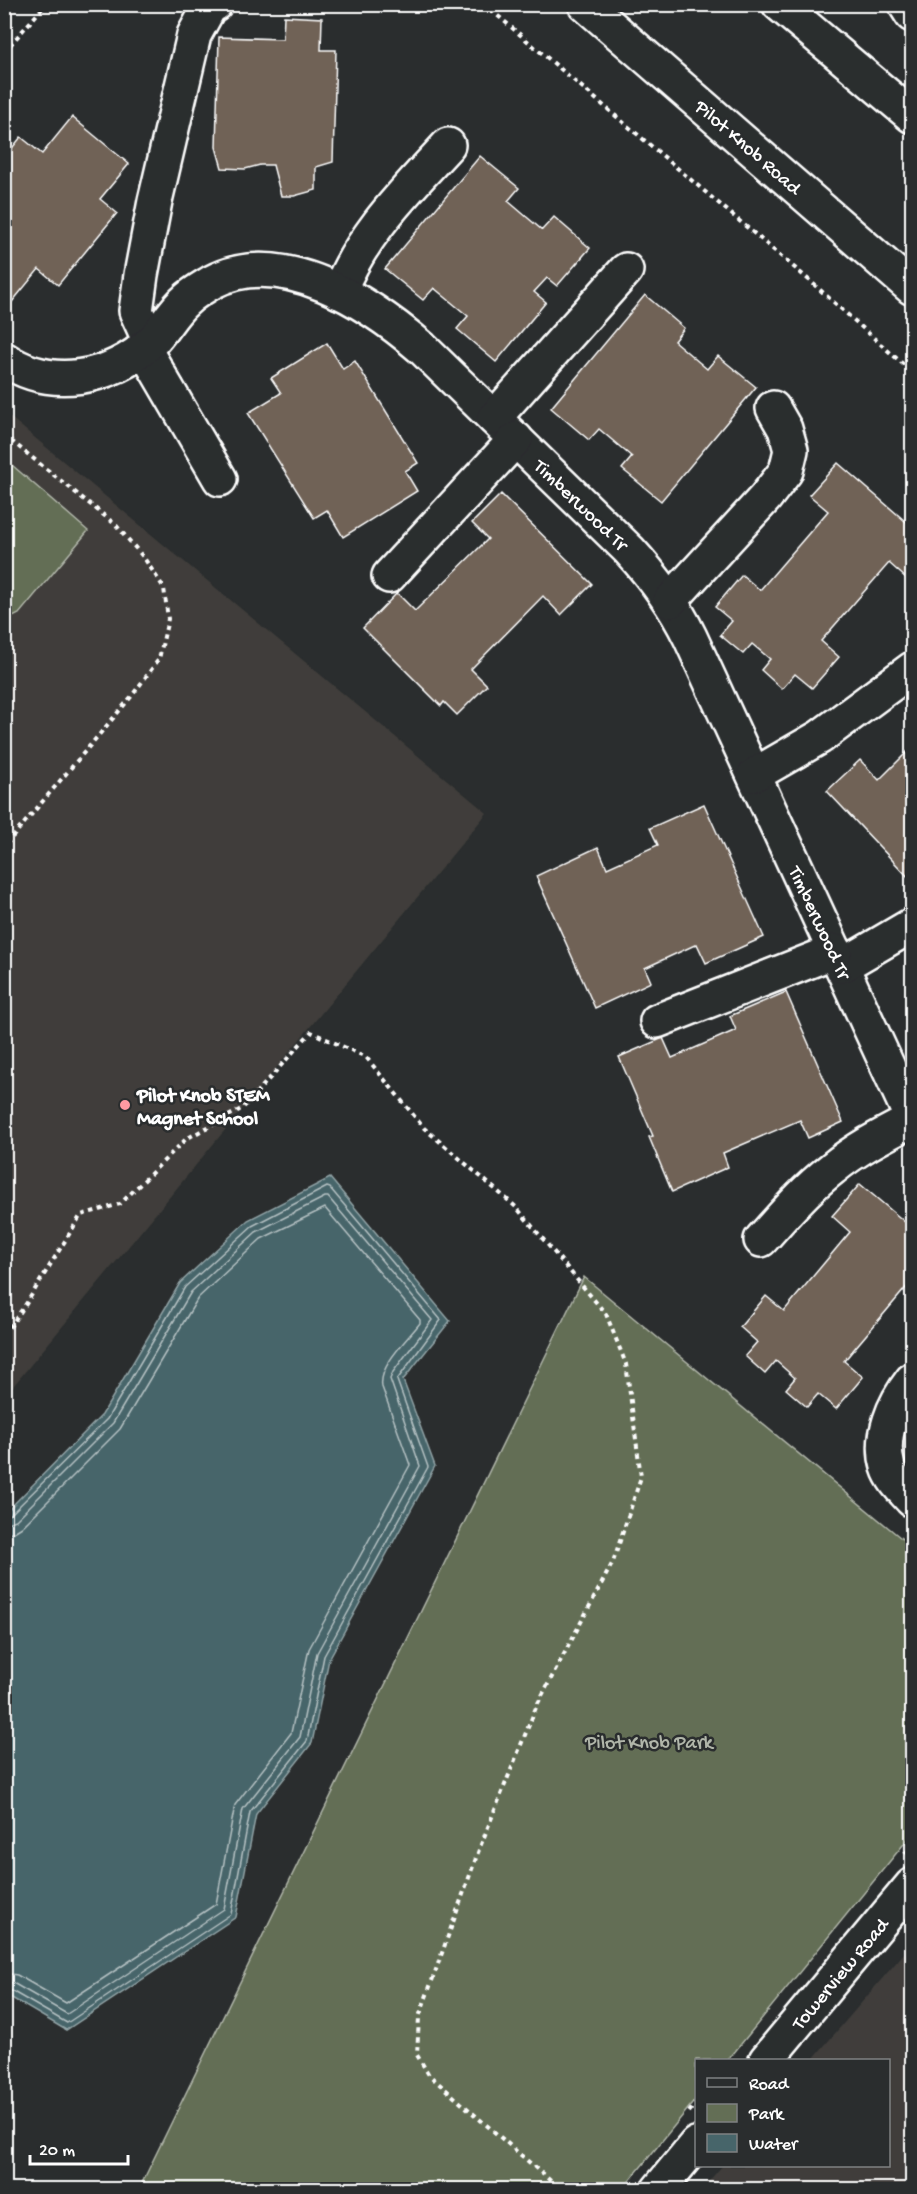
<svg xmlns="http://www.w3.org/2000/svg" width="917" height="2194" font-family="'Gochi Hand',sans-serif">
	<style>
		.built { fill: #3f3d3a }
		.green { fill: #636e55; stroke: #b1b6aa; stroke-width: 1.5 }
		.water { fill: #47656a; stroke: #91a3a6; stroke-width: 1.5 }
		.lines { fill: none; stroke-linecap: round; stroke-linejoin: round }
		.shore { stroke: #b5c1c3; stroke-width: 1.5 }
		.building { fill: #706257; stroke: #fff; stroke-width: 1.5 }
		.minor-casing { stroke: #fff; stroke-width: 38 }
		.major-casing { stroke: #fff; stroke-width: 38 }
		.path { stroke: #fff; stroke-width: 4; stroke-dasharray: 4.5 4.5; stroke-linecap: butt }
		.minor { stroke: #2a2d2e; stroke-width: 33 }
		.major { stroke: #2a2d2e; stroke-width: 33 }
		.poi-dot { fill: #ff9aa2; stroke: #2a2d2e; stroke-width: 2 }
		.labels { text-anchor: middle; stroke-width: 5; stroke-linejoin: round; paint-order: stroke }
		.street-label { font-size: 20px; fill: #fff; stroke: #2a2d2e }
		.poi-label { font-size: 20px; font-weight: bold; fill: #fff; stroke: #2a2d2e; text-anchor: start }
		.park-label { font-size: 20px; fill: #b1b6aa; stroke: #2a2d2e }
	</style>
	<rect width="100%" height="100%" fill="#2a2d2e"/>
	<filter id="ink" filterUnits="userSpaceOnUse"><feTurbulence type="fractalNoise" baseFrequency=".0167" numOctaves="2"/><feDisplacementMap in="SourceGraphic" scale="12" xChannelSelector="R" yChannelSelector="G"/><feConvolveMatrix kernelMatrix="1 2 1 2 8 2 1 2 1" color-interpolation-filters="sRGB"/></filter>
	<g filter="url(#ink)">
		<g class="built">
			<path d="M 5,413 L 487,813 L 5,1396 Z"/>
			<path d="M 912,1944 L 912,2189 L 702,2189 L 722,2166 L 888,2166 L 888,2060 L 812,2060 Z"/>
		</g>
		<g class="green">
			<path d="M 5,459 L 88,531 L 19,614 L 5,621 Z"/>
			<path d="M 584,1277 L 912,1547 L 912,1834 L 728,2060 L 696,2060 L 696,2099 L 623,2189 L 150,2189 L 142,2183 Z"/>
		</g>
		<path class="water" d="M 330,1178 L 450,1321 L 403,1380 L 435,1466 L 329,1659 L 312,1743 L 256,1814 L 236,1917 L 66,2030 L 5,1994 L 5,1513 L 102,1415 L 180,1283 L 248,1220 Z"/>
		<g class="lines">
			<g class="shore">
				<path d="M 4,1516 L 11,1514 L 107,1419 L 185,1287 L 252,1226 L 327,1187 L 330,1188 L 441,1320 L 397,1380 L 428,1467 L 324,1656 L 307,1741 L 250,1812 L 231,1914 L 67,2023 L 10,1990 L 4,1989"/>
				<path d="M 4,1524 L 16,1520 L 113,1423 L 191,1292 L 256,1232 L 325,1197 L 328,1197 L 432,1320 L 393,1372 L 390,1379 L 420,1466 L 317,1653 L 300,1737 L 243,1809 L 224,1909 L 67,2014 L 13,1983 L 4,1982"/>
				<path d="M 4,1533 L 14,1532 L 22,1527 L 120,1429 L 198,1298 L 261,1239 L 325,1208 L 420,1320 L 420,1323 C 407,1340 378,1366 382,1387 L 410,1465 L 309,1649 L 291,1733 L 235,1805 L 216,1904 L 66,2003 L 17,1975 L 4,1973"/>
			</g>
		</g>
		<g class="building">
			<path d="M 284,16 L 322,18 L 321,50 L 336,50 L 333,162 L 316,167 L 316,190 L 294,196 L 281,196 L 273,165 L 260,165 L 245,169 L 222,168 L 216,147 L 219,37 L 283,39 Z"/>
			<path d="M 72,117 L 129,164 L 100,199 L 117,213 L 58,285 L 39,269 L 12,302 L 4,296 L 4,158 L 21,137 L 42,154 Z"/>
			<path d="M 480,156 L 519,188 L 508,201 L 542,230 L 554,217 L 590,248 L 557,286 L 547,278 L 534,292 L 546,302 L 496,362 L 457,329 L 468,316 L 434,288 L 423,300 L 385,269 Z"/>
			<path d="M 645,295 L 684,328 L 674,341 L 707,369 L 718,356 L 756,387 L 661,501 L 622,469 L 632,457 L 599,429 L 589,440 L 551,408 Z"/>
			<path d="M 327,343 L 343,369 L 355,361 L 418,463 L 405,471 L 417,491 L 343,537 L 327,510 L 314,518 L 248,413 L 281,393 L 271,378 Z"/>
			<path d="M 838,463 L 912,527 L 912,572 L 907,579 L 889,563 L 821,641 L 839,657 L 812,688 L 795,674 L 782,689 L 761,670 L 770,659 L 752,644 L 743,654 L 720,635 L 732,621 L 715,607 L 742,575 L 760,590 L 828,511 L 809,495 Z"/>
			<path d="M 501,494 L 592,584 L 561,615 L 543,596 L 471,669 L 487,685 L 457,715 L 444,702 L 441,706 L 363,628 L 397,593 L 415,611 L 488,539 L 472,523 Z"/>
			<path d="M 912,747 L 912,881 L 827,791 L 860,760 L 879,780 Z"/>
			<path d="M 704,804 L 764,937 L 706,963 L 697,944 L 645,968 L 651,982 L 595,1008 L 536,876 L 598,847 L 607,868 L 658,845 L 650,828 Z"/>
			<path d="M 786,992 L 843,1122 L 808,1138 L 800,1120 L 723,1153 L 728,1167 L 672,1192 L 649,1137 L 653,1136 L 619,1057 L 663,1038 L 672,1058 L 736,1030 L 730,1016 Z"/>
			<path d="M 860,1184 L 912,1228 L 912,1284 L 910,1283 L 844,1361 L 863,1377 L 836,1409 L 818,1394 L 807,1407 L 786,1389 L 795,1378 L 776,1361 L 765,1374 L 745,1356 L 757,1342 L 740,1327 L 766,1296 L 784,1311 L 850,1232 L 832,1216 Z"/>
		</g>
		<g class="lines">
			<defs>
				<g id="minor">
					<path d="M 779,4 L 912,116"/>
					<path d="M 905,4 L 912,15"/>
					<path d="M 339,292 C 362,233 407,190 448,145"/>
					<path d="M 150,342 L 136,311 L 141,275 L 155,201 L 194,35 L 210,6 L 215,4"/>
					<path d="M 143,347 L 220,479"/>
					<path d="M 4,359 C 51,391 111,379 151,342 C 164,329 172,312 186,300 C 193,293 204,287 212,282 C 282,245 371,304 422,348 L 629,550 C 653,576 674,604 690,637 L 912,1119"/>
					<path d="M 494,418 L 626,270"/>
					<path d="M 389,576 L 516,439"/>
					<path d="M 670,601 L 765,498 L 786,471 L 791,450 L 785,429 L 773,408"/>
					<path d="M 754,775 L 820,737 L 912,669"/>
					<path d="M 842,966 L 912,925"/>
					<path d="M 657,1021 L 835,951"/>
					<path d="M 761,1240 C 784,1214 806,1189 833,1168 C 857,1148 885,1134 912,1120"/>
					<path d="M 912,1380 C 894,1403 879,1436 888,1467 C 892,1480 903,1490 912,1500"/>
					<path d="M 766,2060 L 912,1885"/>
					<path d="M 658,2190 L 696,2144"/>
				</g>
				<path id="major" d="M 585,4 L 912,288"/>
			</defs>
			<use href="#minor" class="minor-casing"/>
			<use href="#major" class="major-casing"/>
			<g class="path">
				<path d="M 484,4 L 809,280 L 912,372"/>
				<path d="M 4,52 L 46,4"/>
				<path d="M 4,435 L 116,525 L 144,558 L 164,588 L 168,619 L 159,659 L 131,697 L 4,847"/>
				<path d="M 4,1335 L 26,1304 L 81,1215 L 120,1204 L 186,1139 L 243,1108 L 311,1032 L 366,1057 L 424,1128 L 516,1207 L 606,1314 L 626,1364 L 641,1477 L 613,1562 L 537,1705 L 480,1847 L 419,2017 L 417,2055 L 429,2075 L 561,2190"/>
				<path d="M 905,1854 L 912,1845"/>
				<path d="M 689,2112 L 696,2103"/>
			</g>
			<use href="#minor" class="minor"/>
			<use href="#major" class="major"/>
		</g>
	</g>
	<circle class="poi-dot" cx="125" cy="1105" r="6"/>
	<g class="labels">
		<g class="street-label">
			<text transform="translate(749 146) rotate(41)" y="7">Pilot Knob Road</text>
			<text transform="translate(582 504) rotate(44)" y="7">Timberwood Tr</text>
			<text transform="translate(821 922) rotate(65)" y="7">Timberwood Tr</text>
			<text transform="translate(839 1973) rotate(-50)" y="7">Towerview Road</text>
		</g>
		<g class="poi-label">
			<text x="137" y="1101">Pilot Knob STEM<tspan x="137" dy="23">Magnet School</tspan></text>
		</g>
		<g class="park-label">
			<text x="649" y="1748">Pilot Knob Park</text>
		</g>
	</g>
	<rect width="917" height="2194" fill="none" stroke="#2a2d2e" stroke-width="24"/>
	<rect x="12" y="12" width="893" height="2170" fill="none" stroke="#fff" stroke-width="2" filter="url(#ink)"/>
	<rect x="695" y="2059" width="195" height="108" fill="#2a2d2e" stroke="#7f8182" stroke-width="1.5"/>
	<rect x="707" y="2078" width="30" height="9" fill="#2a2d2e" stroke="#7f8182" stroke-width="1.5"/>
	<text x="749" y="2089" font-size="18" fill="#ffffff">Road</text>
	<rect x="707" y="2104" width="30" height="18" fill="#636e55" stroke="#7f8182" stroke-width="1.5"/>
	<text x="749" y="2119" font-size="18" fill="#ffffff">Park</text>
	<rect x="707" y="2134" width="30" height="18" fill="#47656a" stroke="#7f8182" stroke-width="1.5"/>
	<text x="749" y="2149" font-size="18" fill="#ffffff">Water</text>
	<path d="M30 2155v9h98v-9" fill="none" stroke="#ffffff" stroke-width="3"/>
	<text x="39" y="2155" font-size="18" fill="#ffffff" stroke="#2a2d2e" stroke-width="4.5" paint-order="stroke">20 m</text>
</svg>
